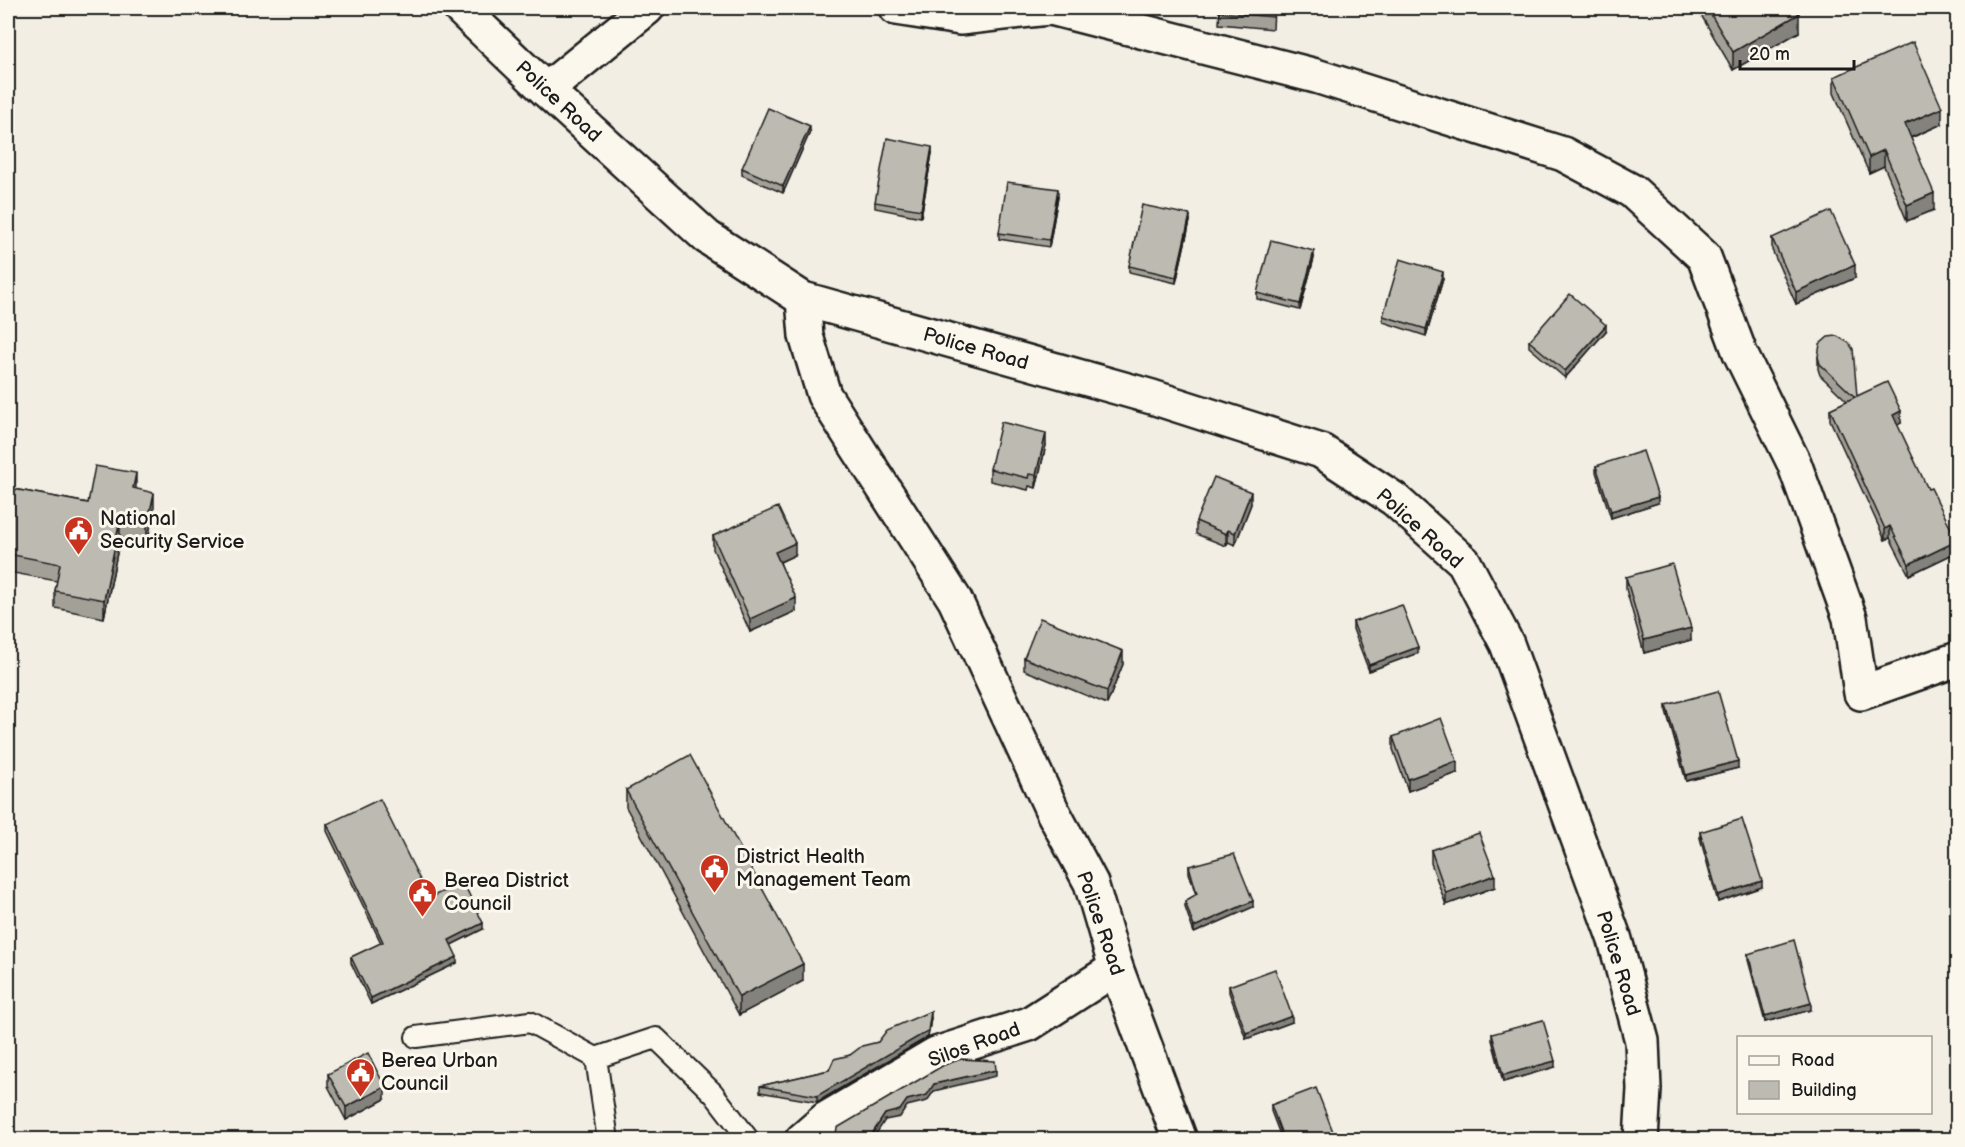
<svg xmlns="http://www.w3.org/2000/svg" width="1965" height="1147" font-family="'Balsamiq Sans',sans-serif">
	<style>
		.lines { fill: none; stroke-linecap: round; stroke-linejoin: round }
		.lane-casing { stroke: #1c1c1c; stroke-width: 24 }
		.street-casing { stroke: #1c1c1c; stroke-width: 38 }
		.lane { stroke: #fbf7ec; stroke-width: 20 }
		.street { stroke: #fbf7ec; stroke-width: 33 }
		.wall { fill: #a3a098; stroke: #1c1c1c; stroke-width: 1.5 }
		.shaded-wall { fill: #84827c; stroke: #1c1c1c; stroke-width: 1.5 }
		.building { fill: #bdbab1; stroke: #1c1c1c; stroke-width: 1.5 }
		.labels { text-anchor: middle; stroke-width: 6; stroke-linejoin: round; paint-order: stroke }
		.street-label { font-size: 20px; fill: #1c1c1c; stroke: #fbf7ec }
		.poi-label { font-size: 20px; fill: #1c1c1c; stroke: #fbf7ec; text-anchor: start }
	</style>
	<rect width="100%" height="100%" fill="#f2eee4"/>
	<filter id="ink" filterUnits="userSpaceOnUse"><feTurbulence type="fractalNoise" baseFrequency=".0167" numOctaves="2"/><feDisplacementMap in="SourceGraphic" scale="12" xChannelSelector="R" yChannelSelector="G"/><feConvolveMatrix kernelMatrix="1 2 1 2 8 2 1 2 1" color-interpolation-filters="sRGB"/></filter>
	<g filter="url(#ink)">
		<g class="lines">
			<defs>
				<g id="lane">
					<path d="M 416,1037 L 530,1022 L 596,1058 L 656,1038 L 713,1093 L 749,1140"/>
					<path d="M 596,1058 L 608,1140"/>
				</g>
				<g id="street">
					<path d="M 460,8 L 546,90 L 707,237 L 803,299 L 1152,397 L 1321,451 L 1394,499 L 1464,562 L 1507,644 L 1615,940 L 1642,1041 L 1644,1089 L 1641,1140"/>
					<path d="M 896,8 L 960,18 L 1048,8"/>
					<path d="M 1051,8 L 1316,76 L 1563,154 L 1632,191 L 1704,257 L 1740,353 L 1794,463 L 1850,618 L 1861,693 L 1958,659"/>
					<path d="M 546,90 L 647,8"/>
					<path d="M 803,299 L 806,336 L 824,395 L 955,600 L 1052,810 L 1091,883 L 1116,968 L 1180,1140"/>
					<path d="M 802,1140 L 826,1119 L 936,1054 L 1029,1024 L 1116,968"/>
				</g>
			</defs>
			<use href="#lane" class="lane-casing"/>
			<use href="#street" class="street-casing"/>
			<use href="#lane" class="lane"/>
			<use href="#street" class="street"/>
		</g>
		<g class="wall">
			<path d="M 89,8 L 107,8 L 106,13 Z"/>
			<path d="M 1220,8 L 1274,8 L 1273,29 L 1219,24 Z"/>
			<path d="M 1697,8 L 1795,8 L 1799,32 L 1733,70 Z"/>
			<path d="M 1834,77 L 1942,124 L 1911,138 L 1934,210 L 1907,221 L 1884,166 L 1869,173 L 1834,93 Z"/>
			<path d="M 810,132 L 783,193 L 742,175 L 742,168 Z"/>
			<path d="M 932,153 L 921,217 L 875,208 L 875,202 Z"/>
			<path d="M 1058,196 L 1049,247 L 999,239 L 999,233 Z"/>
			<path d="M 1190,221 L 1176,283 L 1129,272 L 1129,266 Z"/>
			<path d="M 1772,238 L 1855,278 L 1796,304 L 1772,250 Z"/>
			<path d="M 1314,258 L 1300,310 L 1257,299 L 1257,293 Z"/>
			<path d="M 1443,279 L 1426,336 L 1383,322 L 1383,316 Z"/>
			<path d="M 1606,331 L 1565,378 L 1529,347 L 1529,341 Z"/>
			<path d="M 1818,357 L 1857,396 L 1901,423 L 1897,425 L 1957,552 L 1909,575 L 1890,538 L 1885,540 L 1830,420 L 1830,409 L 1847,401 L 1820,375 L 1818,369 Z"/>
			<path d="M 1046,445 L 1036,488 L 1029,486 L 1028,490 L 990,481 L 990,469 Z"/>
			<path d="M 1596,466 L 1658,503 L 1611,518 L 1596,472 Z"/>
			<path d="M 8,488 L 88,503 L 136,489 L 154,510 L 147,543 L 120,538 L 104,618 L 55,608 L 55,591 L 57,581 L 8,572 Z"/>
			<path d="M 1251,504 L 1235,545 L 1228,542 L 1226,546 L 1196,534 L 1196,521 Z"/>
			<path d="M 713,536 L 795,555 L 780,562 L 796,611 L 750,632 L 713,549 Z"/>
			<path d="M 1626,577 L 1691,640 L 1644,653 L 1626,589 Z"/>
			<path d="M 1353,622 L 1418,653 L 1369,671 L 1353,629 Z"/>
			<path d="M 1024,658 L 1123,664 L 1107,704 L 1024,670 Z"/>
			<path d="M 1666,705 L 1738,768 L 1686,781 L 1666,711 Z"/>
			<path d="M 1393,737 L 1457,773 L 1408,791 L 1393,749 Z"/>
			<path d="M 626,790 L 803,981 L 739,1015 L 626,807 Z"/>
			<path d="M 327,824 L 429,898 L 483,929 L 451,945 L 457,963 L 371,1004 L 351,963 L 351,957 L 381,943 L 327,831 Z"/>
			<path d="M 1700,832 L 1762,887 L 1718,902 L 1700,838 Z"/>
			<path d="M 1431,850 L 1495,887 L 1446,905 L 1431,863 Z"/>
			<path d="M 1189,866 L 1253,907 L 1194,933 L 1185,907 L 1185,901 L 1196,895 L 1189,873 Z"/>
			<path d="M 1748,954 L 1811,1010 L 1765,1022 L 1748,960 Z"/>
			<path d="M 1229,986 L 1292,1022 L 1246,1039 L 1229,992 Z"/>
			<path d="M 931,1018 L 928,1037 L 817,1102 L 760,1092 L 760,1086 L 829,1070 L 850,1055 Z"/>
			<path d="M 1492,1034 L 1555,1067 L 1503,1082 L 1492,1040 Z"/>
			<path d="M 328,1074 L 385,1099 L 346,1120 L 328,1086 Z"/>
			<path d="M 1271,1105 L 1334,1140 L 1282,1140 L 1271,1111 Z"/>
		</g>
		<g class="shaded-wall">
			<path d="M 1799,14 L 1799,32 L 1733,70 L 1733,52 Z"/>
			<path d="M 1942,108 L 1942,124 L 1905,140 L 1905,124 Z"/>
			<path d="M 810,126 L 810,132 L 783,193 L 783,186 Z"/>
			<path d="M 932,147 L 932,153 L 921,217 L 921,210 Z"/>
			<path d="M 1884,150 L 1884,166 L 1869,173 L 1869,157 Z"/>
			<path d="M 1058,189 L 1058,196 L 1049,247 L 1049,240 Z"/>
			<path d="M 1934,193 L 1934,210 L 1907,221 L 1907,205 Z"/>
			<path d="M 1190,215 L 1190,221 L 1176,283 L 1176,277 Z"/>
			<path d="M 1314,251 L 1314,258 L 1300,310 L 1300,304 Z"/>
			<path d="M 1855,265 L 1855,278 L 1796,304 L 1796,292 Z"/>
			<path d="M 1443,272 L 1443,279 L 1426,336 L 1426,329 Z"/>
			<path d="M 1606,325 L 1606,331 L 1565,378 L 1565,371 Z"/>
			<path d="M 1901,411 L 1901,423 L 1893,427 L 1893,415 Z"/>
			<path d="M 1046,433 L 1046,445 L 1036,488 L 1036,475 Z"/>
			<path d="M 136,473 L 136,491 L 133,488 Z"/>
			<path d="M 1251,492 L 1251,504 L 1235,545 L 1235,533 Z"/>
			<path d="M 154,493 L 154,510 L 147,543 L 147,526 Z"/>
			<path d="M 1658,497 L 1658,503 L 1611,518 L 1611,511 Z"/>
			<path d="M 120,520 L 120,538 L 104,618 L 104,600 Z"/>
			<path d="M 1890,526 L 1890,538 L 1885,540 L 1885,529 Z"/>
			<path d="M 1228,530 L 1228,542 L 1226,546 L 1226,534 Z"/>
			<path d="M 1957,541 L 1957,552 L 1909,575 L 1909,564 Z"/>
			<path d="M 795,543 L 795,555 L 775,564 L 775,552 Z"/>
			<path d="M 796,598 L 796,611 L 750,632 L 750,619 Z"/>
			<path d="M 1691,628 L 1691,640 L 1644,653 L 1644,640 Z"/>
			<path d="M 1418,647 L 1418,653 L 1369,671 L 1369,665 Z"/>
			<path d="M 1123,651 L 1123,664 L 1107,704 L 1107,691 Z"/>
			<path d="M 1457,761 L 1457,773 L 1408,791 L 1408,779 Z"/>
			<path d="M 1738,761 L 1738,768 L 1686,781 L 1686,775 Z"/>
			<path d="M 1495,875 L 1495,887 L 1446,905 L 1446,893 Z"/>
			<path d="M 1762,881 L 1762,887 L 1718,902 L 1718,895 Z"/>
			<path d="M 1253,901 L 1253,907 L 1194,933 L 1194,927 Z"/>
			<path d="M 483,923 L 483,929 L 449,946 L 449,940 Z"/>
			<path d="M 457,957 L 457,963 L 371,1004 L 371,998 Z"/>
			<path d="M 803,964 L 803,981 L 739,1015 L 739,997 Z"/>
			<path d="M 1811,1003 L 1811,1010 L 1765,1022 L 1765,1016 Z"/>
			<path d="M 931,1011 L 931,1018 L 928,1037 L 817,1102 L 817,1096 Z"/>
			<path d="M 1292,1016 L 1292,1022 L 1246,1039 L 1246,1033 Z"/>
			<path d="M 1555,1061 L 1555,1067 L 1503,1082 L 1503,1075 Z"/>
			<path d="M 996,1070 L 996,1076 L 934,1091 L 927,1101 L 907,1106 L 900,1117 L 885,1120 L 872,1140 L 868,1140 L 885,1114 L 907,1100 L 934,1084 Z"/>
			<path d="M 385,1087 L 385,1099 L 346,1120 L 346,1107 Z"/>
			<path d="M 1334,1134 L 1334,1140 L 1319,1140 Z"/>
		</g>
		<g class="building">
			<path d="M 1220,8 L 1273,8 L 1273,17 L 1219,12 Z"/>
			<path d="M 1707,8 L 1795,8 L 1799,14 L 1733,52 Z"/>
			<path d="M 1913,42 L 1942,108 L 1905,124 L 1934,193 L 1907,205 L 1884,150 L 1869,157 L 1834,77 Z"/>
			<path d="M 768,108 L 810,126 L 783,186 L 742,168 Z"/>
			<path d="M 887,138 L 932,147 L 921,210 L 875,202 Z"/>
			<path d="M 1007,182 L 1058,189 L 1049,240 L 999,233 Z"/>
			<path d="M 1142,205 L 1190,215 L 1176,277 L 1129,266 Z"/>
			<path d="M 1831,211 L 1855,265 L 1796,292 L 1772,238 Z"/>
			<path d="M 1271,240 L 1314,251 L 1300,304 L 1257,293 Z"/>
			<path d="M 1400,259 L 1443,272 L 1426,329 L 1383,316 Z"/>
			<path d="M 1570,294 L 1606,325 L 1565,371 L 1529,341 Z"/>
			<path d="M 1837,336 L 1849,343 L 1853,349 L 1857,396 L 1887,382 L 1901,411 L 1893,415 L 1928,489 L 1931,488 L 1957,541 L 1909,564 L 1890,526 L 1885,529 L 1830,409 L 1855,397 L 1820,364 L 1818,357 L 1820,344 L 1828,337 Z"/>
			<path d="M 1001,422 L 1046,433 L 1036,475 L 1029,474 L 1028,478 L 990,469 Z"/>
			<path d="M 1643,451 L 1658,497 L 1611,511 L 1596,466 Z"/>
			<path d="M 95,466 L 136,473 L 133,488 L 154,493 L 147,526 L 120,520 L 104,600 L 55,591 L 60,564 L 8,554 L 8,488 L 88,503 Z"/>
			<path d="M 1214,477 L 1251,492 L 1235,533 L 1228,530 L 1226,534 L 1196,521 Z"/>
			<path d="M 778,507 L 795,543 L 775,552 L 796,598 L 750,619 L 713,536 Z"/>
			<path d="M 1672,564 L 1691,628 L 1644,640 L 1626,577 Z"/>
			<path d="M 1402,605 L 1418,647 L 1369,665 L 1353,622 Z"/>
			<path d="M 1040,618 L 1123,651 L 1107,691 L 1024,658 Z"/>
			<path d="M 1718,691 L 1738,761 L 1686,775 L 1666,705 Z"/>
			<path d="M 1441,718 L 1457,761 L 1408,779 L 1393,737 Z"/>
			<path d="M 690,755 L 803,964 L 739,997 L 626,790 Z"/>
			<path d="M 380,799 L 429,898 L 463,882 L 483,923 L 449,940 L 457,957 L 371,998 L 351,957 L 383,942 L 327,824 Z"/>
			<path d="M 1742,819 L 1762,881 L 1718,895 L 1700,832 Z"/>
			<path d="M 1479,833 L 1495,875 L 1446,893 L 1431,850 Z"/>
			<path d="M 1234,854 L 1253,901 L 1194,927 L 1185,901 L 1197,894 L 1189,866 Z"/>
			<path d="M 1794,940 L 1811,1003 L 1765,1016 L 1748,954 Z"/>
			<path d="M 1275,969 L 1292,1016 L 1246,1033 L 1229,986 Z"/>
			<path d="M 931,1011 L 928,1031 L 817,1096 L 760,1086 L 829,1070 L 834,1059 L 850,1055 L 862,1046 L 878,1042 L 887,1030 Z"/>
			<path d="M 1543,1020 L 1555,1061 L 1503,1075 L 1492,1034 Z"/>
			<path d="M 368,1053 L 385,1087 L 346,1107 L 328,1074 Z"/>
			<path d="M 961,1059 L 995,1061 L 996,1070 L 934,1084 L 927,1095 L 907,1100 L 900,1110 L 885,1114 L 868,1140 L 835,1139 L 837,1128 L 944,1065 Z"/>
			<path d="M 1316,1088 L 1334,1134 L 1319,1140 L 1284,1140 L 1271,1105 Z"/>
		</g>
	</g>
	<defs>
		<symbol id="civic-pin" viewBox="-11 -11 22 30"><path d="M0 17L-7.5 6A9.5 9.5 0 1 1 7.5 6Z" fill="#c8321e" stroke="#fbf7ec"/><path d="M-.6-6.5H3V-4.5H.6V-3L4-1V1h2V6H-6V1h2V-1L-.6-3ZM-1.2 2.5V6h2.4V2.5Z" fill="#fff"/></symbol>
	</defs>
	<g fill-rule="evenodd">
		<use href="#civic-pin" x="62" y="514" width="33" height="45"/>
		<use href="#civic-pin" x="698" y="852" width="33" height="45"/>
		<use href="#civic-pin" x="406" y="876" width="33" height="45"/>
		<use href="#civic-pin" x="344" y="1056" width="33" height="45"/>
	</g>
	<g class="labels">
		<g class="street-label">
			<text transform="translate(559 101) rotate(43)" y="7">Police Road</text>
			<text transform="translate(976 348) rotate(16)" y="7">Police Road</text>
			<text transform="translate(1420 528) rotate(42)" y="7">Police Road</text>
			<text transform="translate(1101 923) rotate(71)" y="7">Police Road</text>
			<text transform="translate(1619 963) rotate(73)" y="7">Police Road</text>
			<text transform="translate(974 1044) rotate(-20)" y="7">Silos Road</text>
		</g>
		<g class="poi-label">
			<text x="100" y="525">National<tspan x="100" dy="23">Security Service</tspan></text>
			<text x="736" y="863">District Health<tspan x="736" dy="23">Management Team</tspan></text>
			<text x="444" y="887">Berea District<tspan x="444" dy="23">Council</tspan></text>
			<text x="381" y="1067">Berea Urban<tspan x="381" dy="23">Council</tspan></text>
		</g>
	</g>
	<rect width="1965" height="1147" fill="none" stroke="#fbf7ec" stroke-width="30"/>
	<rect x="15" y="15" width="1935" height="1117" fill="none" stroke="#1c1c1c" stroke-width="2" filter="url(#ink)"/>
	<rect x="1737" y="1036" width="195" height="78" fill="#fbf7ec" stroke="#a29f99" stroke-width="1.5"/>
	<rect x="1749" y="1056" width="30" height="9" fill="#fbf7ec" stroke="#a29f99" stroke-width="1.5"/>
	<text x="1791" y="1066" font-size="18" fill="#1c1c1c">Road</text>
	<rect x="1749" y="1081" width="30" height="18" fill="#bdbab1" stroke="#a29f99" stroke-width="1.5"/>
	<text x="1791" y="1096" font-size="18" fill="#1c1c1c">Building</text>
	<path d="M1740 60v9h114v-9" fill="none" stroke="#1c1c1c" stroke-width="3"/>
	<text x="1749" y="60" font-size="18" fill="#1c1c1c" stroke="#fbf7ec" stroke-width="4.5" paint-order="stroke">20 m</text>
</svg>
